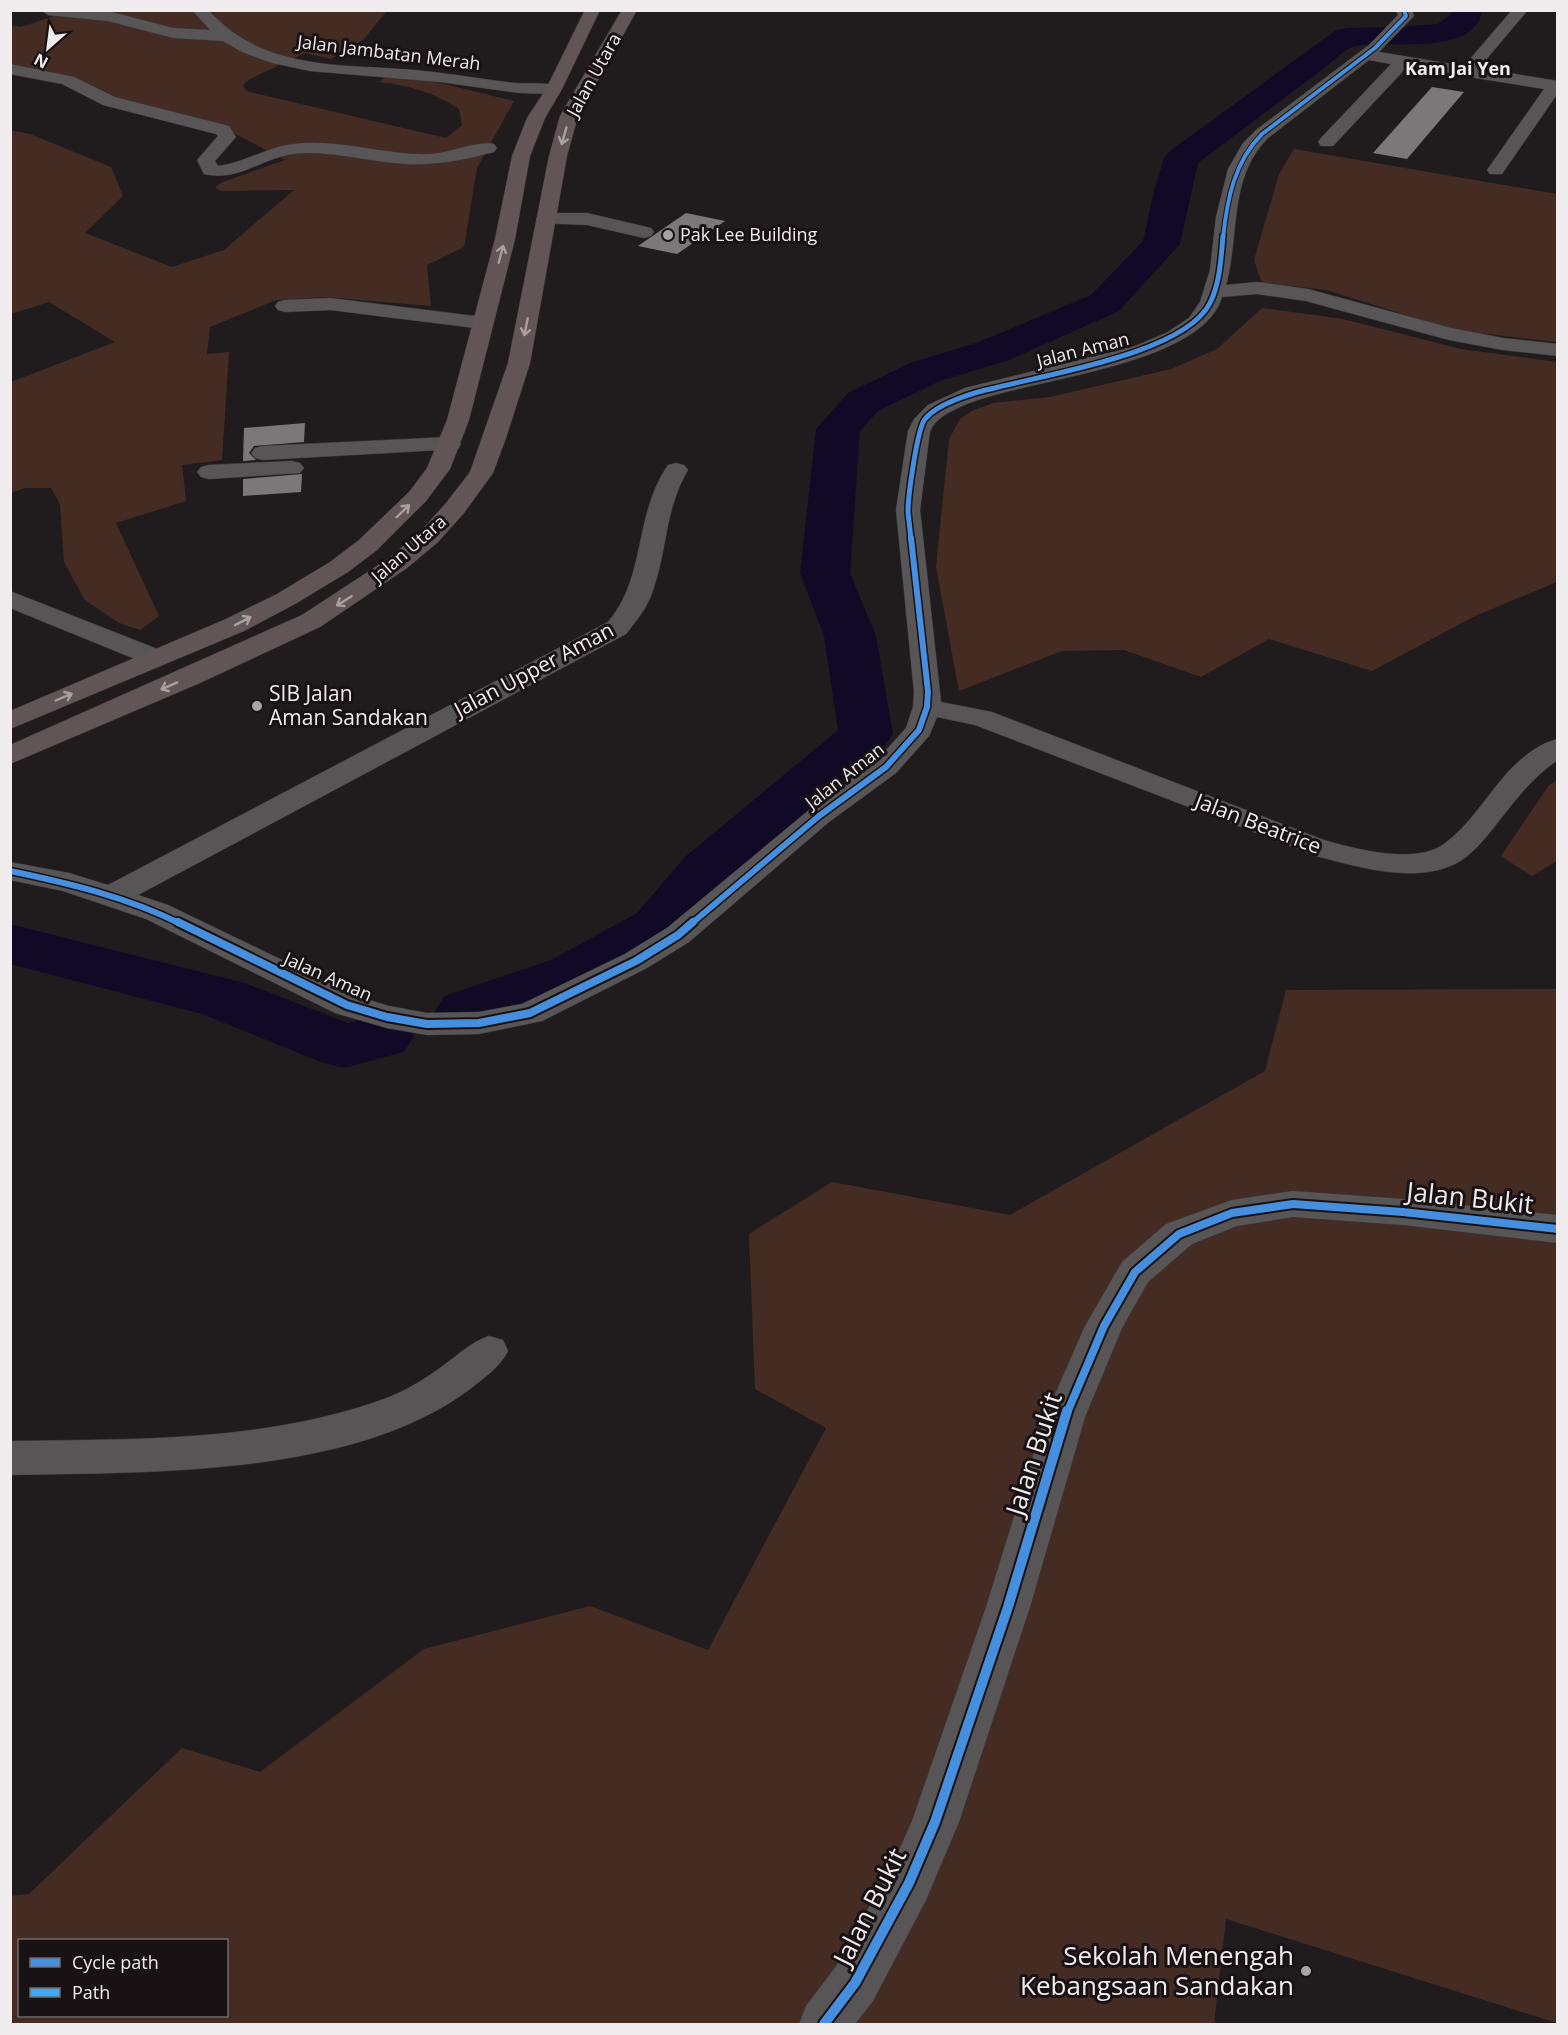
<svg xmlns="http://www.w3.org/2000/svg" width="1568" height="2035" font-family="'Open Sans',sans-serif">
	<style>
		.green { fill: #442c22; fill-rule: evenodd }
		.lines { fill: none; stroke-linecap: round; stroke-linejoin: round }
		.river { fill: #110a27; fill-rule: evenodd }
		.building { fill: #7b787a }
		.minor-casing { stroke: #3b3839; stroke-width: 1 }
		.highway-casing { stroke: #3b3839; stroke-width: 1 }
		.minor { fill: #585557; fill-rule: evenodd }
		.highway { fill: #615557; fill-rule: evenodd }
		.cycleway-far4-casing { stroke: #181215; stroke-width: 6 }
		.cycleway-far3-casing { stroke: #181215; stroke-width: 8 }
		.cycleway-far2-casing { stroke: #181215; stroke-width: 9 }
		.cycleway-far1-casing { stroke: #181215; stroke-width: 12 }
		.cycleway-casing { stroke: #181215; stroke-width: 14 }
		.cycleway-far4 { stroke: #468fdf; stroke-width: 4 }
		.cycleway-far3 { stroke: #468fdf; stroke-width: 5 }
		.cycleway-far2 { stroke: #468fdf; stroke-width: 6 }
		.cycleway-far1 { stroke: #468fdf; stroke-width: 8 }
		.cycleway { stroke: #468fdf; stroke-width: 10 }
		.oneway { stroke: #a8a0a2 }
		.poi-dot { fill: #a7a3a5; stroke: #181215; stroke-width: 2 }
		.labels { text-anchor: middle; stroke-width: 6; stroke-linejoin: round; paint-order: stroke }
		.far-street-label { font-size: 18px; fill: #f0eced; stroke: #181215 }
		.far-neighbourhood-label { font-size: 18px; font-weight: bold; fill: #f0eced; stroke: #181215 }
		.far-poi-label { font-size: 18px; fill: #f0eced; stroke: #181215; text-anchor: start }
		.street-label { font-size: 21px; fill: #f0eced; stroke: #181215 }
		.poi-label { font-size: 21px; fill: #f0eced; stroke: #181215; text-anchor: start }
		.near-street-label { font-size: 26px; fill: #f0eced; stroke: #181215 }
		.near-poi-label { font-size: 26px; fill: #f0eced; stroke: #181215; text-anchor: end }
	</style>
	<rect width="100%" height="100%" fill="#201c1e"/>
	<g class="green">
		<path d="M 105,10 L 387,11 L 363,40 L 331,59 L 305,53 L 250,79 L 243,85 L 246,91 L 446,138 L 462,125 L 459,109 C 433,92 410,86 379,82 L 388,75 L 415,77 L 514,101 L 477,168 L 464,247 L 427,265 L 431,306 L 325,297 L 276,300 L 210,327 L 207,354 L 229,352 L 222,460 L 182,465 L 186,501 L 116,523 L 159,616 L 140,630 L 119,623 L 85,600 L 64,562 L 60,504 L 51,488 L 25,488 L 11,493 L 11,382 L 115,342 L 49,302 L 11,314 L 10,130 L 30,134 L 111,167 L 123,196 L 85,233 L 172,267 L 224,250 L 294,190 L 221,191 L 215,187 L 223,182 L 285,160 L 213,122 L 112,96 C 84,77 50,73 16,66 L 11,68 L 11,25 L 21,27 L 54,16 L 82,18 Z"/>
		<path d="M 1294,149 L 1557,194 L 1557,342 L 1471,332 L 1437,325 L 1327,290 L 1262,283 L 1254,260 L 1279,174 Z"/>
		<path d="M 1262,308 L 1343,319 L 1461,349 L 1557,362 L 1557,582 L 1475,616 L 1372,671 L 1269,639 L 1201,677 L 1124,650 L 1062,651 L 959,691 L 936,567 L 949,439 L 960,419 L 972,411 L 993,403 L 1050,397 L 1171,369 L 1217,349 Z"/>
		<path d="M 1557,780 L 1557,861 L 1532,876 L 1501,856 L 1549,785 Z"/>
		<path d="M 1557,989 L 1557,2023 L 1226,1919 L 1214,2024 L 11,2024 L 10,1896 L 29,1894 L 182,1748 L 260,1772 L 424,1649 L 590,1606 L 708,1650 L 826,1428 L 755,1389 L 749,1234 L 832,1182 L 1010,1215 L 1265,1071 L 1286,990 ZM 20,1940 L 226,1940 L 226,2016 L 20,2016 Z"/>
	</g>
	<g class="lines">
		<g class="river">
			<path d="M 1452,10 L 1482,10 C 1477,57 1388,40 1356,46 C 1345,48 1329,65 1319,72 C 1279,102 1239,132 1198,163 L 1180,244 L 1119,311 L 1009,360 L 940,381 L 878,411 L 860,431 L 850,573 L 876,636 L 893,734 L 885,746 L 727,883 L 681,941 L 595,990 L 467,1032 L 444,1026 L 435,1011 L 444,996 L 551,960 L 637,913 L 685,857 L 838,730 L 824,636 L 800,573 L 816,429 L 848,393 L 910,363 L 979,342 L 1091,295 L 1143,241 L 1154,191 L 1164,158 L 1170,151 L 1336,30 L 1347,28 L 1388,27 L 1397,29 L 1408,26 L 1438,24 L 1451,14 Z"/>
			<path d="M 10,924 L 245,983 L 348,1023 L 381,1014 L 404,1020 L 414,1036 L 404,1052 L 344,1068 L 321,1062 L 202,1014 L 10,964 Z"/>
		</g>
	</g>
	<g class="building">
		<path d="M 1432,87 L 1464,92 L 1407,159 L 1373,153 Z"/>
		<path d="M 686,213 L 725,221 L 677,254 L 638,246 Z"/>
		<path d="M 305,423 L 304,442 L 254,446 L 249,453 L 256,460 L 243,461 L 244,428 Z"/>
		<path d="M 302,474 L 301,492 L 243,496 L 243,479 Z"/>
	</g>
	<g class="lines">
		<defs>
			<g id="minor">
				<path d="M 41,10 L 108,11 L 173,28 L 210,30 L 192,10 L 208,10 C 229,32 252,47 281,55 C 324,68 370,66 414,70 C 447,73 480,79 514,83 C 525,84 556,81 562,89 L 554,94 L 519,93 L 440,82 L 310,71 L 272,63 L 242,52 L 223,41 L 173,38 L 108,21 L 48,15 Z"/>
				<path d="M 1396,10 L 1412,10 L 1414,16 L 1379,52 L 1464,66 L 1512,10 L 1528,10 L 1479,68 L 1558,81 L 1558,93 L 1502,174 L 1490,174 L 1487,170 L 1544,89 L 1407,67 L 1333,146 L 1321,146 L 1318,142 L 1321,138 L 1391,64 L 1369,60 L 1268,138 C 1228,178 1240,235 1226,285 L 1257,282 L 1308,289 L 1451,328 L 1503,338 L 1558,344 L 1558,356 L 1503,350 L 1449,340 L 1306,301 L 1257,294 L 1222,297 C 1201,368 1024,378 962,406 C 948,413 937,417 930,431 L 920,510 L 941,702 L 992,712 L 1324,840 C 1355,849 1416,865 1444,844 C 1470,825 1487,795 1508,772 C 1521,758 1539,743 1558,739 L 1558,760 C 1531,778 1514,802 1495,826 C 1484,840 1471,856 1455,864 C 1413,884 1359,867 1316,856 L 975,725 L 937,717 L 929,736 L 896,773 L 829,822 L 689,942 L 647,968 L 542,1021 L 479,1034 L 427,1035 L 387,1028 L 335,1013 L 146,919 L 63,891 L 10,880 L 10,862 L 69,873 L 108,885 L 608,622 C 647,576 633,516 668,465 L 676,463 L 684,465 L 688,470 C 664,511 668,548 653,590 C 648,607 637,620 626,634 L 138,895 L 168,905 L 359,997 L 389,1006 L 427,1013 L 479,1012 L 522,1004 L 625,954 L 667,928 L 809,810 L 876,761 L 906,728 L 913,707 L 914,692 L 896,510 L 908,431 L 914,419 L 928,405 L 965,388 L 1135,346 L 1166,333 L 1189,318 L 1200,302 L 1210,270 L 1216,217 L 1228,169 L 1243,143 L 1256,130 L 1369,45 L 1398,15 Z"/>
				<path d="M 10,64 L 74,77 L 115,97 L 229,126 L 236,137 L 215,161 L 218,166 C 244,163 267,147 293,144 C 339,138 385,156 431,154 C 449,153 479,140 494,144 L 497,148 L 494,152 C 460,161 429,167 394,163 C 361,160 326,150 292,154 C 261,159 237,182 204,174 L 197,160 L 218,136 L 216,134 L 103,105 L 62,84 L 10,74 Z"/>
				<path d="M 546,213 L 587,213 L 651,228 L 654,232 L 651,236 L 644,238 L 587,225 L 539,223 L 536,219 L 539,215 Z"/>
				<path d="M 330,298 L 483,317 L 490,319 L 493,323 L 490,327 L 483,329 L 330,310 L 285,312 L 278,310 L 275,306 L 278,302 L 285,300 Z"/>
				<path d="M 450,437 L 458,439 L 461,444 L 458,449 L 263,460 L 255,458 L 251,453 L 255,448 L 263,446 Z"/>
				<path d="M 292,461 L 300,463 L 304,468 L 300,473 L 209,479 L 201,477 L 197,472 L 201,467 L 209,465 Z"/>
				<path d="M 10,591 L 165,652 L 169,658 L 165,664 L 156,666 L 147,664 L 10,608 Z"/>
				<path d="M 1293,1191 L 1403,1199 L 1558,1215 L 1558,1243 L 1403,1225 L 1293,1217 L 1237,1226 L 1192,1244 L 1148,1282 L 1122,1328 L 1085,1417 L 1030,1607 L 959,1822 L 926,1900 L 873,2001 L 855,2024 L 799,2024 L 806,2006 L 837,1965 L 892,1866 L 912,1821 L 986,1607 L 1045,1417 L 1085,1326 L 1122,1262 L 1166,1224 L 1232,1200 Z"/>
				<path d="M 489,1336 L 503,1340 L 508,1351 C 500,1367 484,1378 470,1389 C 353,1477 151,1472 10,1475 L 10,1441 C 136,1439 265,1442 384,1399 C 406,1391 425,1379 444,1365 C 459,1354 471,1342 489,1336 Z"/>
			</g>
			<g id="highway">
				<path d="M 585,10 L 600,10 L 562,89 L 545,118 L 530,156 L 515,239 L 469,420 L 450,469 L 426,501 L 377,550 L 348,572 L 295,604 L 244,631 L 10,729 L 10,711 L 226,619 L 277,594 L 330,562 L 359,540 L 410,491 L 427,468 L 447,420 L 495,239 L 512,156 L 527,118 L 546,89 Z"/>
				<path d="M 622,10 L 637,10 L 578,116 L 567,156 L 530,363 L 506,438 L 493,473 L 464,513 L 438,542 L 407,568 L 320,627 L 200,683 L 10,764 L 10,745 L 302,615 L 389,558 L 420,532 L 446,503 L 470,472 L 508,363 L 549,156 L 560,116 Z"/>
			</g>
		</defs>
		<use href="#minor" class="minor-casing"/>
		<use href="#highway" class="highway-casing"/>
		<use href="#minor" class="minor"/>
		<use href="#highway" class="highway"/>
		<defs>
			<path id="cycleway-far4" d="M 1223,238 C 1227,200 1234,162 1262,134 L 1375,48 L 1406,16 L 1404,10"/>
			<path id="cycleway-far3" d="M 911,539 C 910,530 909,521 908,512 C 908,497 917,429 925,419 C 938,403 975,392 995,388 C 1048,374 1185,353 1210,303 C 1220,283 1221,258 1223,236"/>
			<g id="cycleway-far2">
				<path d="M 10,871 C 68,883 127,897 181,924"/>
				<path d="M 691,924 L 819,816 L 886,767 L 919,730 L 927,707 L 928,692 L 911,538"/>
			</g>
			<g id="cycleway-far1">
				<path d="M 178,922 L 347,1005 L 387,1017 L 427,1024 L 479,1023 L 530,1013 L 636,961 L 678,935 L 693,922"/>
				<path d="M 1067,1413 L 1104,1326 L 1135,1272 L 1179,1234 L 1232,1213 L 1293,1204 L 1403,1212 L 1558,1229"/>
			</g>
			<path id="cycleway" d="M 824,2024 L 855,1983 L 909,1883 L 935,1822 L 1008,1607 L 1067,1411"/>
		</defs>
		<use href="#cycleway-far4" class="cycleway-far4-casing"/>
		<use href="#cycleway-far3" class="cycleway-far3-casing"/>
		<use href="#cycleway-far2" class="cycleway-far2-casing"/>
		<use href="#cycleway-far1" class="cycleway-far1-casing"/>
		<use href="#cycleway" class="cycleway-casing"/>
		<use href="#cycleway-far4" class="cycleway-far4"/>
		<use href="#cycleway-far3" class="cycleway-far3"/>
		<use href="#cycleway-far2" class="cycleway-far2"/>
		<use href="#cycleway-far1" class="cycleway-far1"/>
		<use href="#cycleway" class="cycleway"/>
	</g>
	<defs><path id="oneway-shaft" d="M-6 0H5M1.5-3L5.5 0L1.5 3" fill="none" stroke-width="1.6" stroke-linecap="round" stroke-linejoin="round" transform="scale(1.5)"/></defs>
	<g class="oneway">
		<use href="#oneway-shaft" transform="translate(564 136) rotate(106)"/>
		<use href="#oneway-shaft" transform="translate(501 254) rotate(-75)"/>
		<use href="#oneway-shaft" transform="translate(526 327) rotate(101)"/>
		<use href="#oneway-shaft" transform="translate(403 511) rotate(-44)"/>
		<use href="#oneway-shaft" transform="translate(344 601) rotate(148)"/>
		<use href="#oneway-shaft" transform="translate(243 621) rotate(-27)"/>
		<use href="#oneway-shaft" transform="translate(169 686) rotate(156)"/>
		<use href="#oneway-shaft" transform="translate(64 697) rotate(-23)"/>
	</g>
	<g class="poi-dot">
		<circle cx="668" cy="235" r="6"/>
		<circle cx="257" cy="706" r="6"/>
		<circle cx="1306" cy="1971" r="6"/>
	</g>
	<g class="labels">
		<g class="far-street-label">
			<text transform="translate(389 53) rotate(7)" y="6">Jalan Jambatan Merah</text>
			<text transform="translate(594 75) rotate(-61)" y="6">Jalan Utara</text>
			<text transform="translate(1083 350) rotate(-14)" y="6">Jalan Aman</text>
			<text transform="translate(409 549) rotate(-41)" y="6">Jalan Utara</text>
			<text transform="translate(845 776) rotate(-38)" y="6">Jalan Aman</text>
			<text transform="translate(328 977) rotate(24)" y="6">Jalan Aman</text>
		</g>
		<g class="far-neighbourhood-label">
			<text x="1458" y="75">Kam Jai Yen</text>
		</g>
		<g class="far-poi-label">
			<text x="680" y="241">Pak Lee Building</text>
		</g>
		<g class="street-label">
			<text transform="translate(534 670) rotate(-28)" y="7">Jalan Upper Aman</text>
			<text transform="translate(1258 824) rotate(21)" y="7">Jalan Beatrice</text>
		</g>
		<g class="poi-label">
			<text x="269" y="701">SIB Jalan<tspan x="269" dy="24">Aman Sandakan</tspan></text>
		</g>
		<g class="near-street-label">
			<text transform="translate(1470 1198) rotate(6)" y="9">Jalan Bukit</text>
			<text transform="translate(1034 1454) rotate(-72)" y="9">Jalan Bukit</text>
			<text transform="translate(870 1907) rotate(-63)" y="9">Jalan Bukit</text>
		</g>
		<g class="near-poi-label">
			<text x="1294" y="1965">Sekolah Menengah<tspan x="1294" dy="30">Kebangsaan Sandakan</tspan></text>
		</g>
	</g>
	<rect width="1568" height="2035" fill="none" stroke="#f0eced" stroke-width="24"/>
	<rect x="18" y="1939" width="210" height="78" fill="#181215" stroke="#6e696b" stroke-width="1.5"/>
	<rect x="30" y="1958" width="30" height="9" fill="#468fdf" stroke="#6e696b" stroke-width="1.5"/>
	<text x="72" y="1969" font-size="18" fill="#f0eced">Cycle path</text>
	<rect x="30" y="1988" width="30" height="9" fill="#3fa9f5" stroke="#6e696b" stroke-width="1.5"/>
	<text x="72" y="1999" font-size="18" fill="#f0eced">Path</text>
	<g transform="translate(48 48) rotate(208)" stroke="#181215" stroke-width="4.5" paint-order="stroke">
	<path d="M0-4.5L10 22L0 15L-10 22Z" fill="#f0eced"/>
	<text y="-9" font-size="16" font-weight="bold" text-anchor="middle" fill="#f0eced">N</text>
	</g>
</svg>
